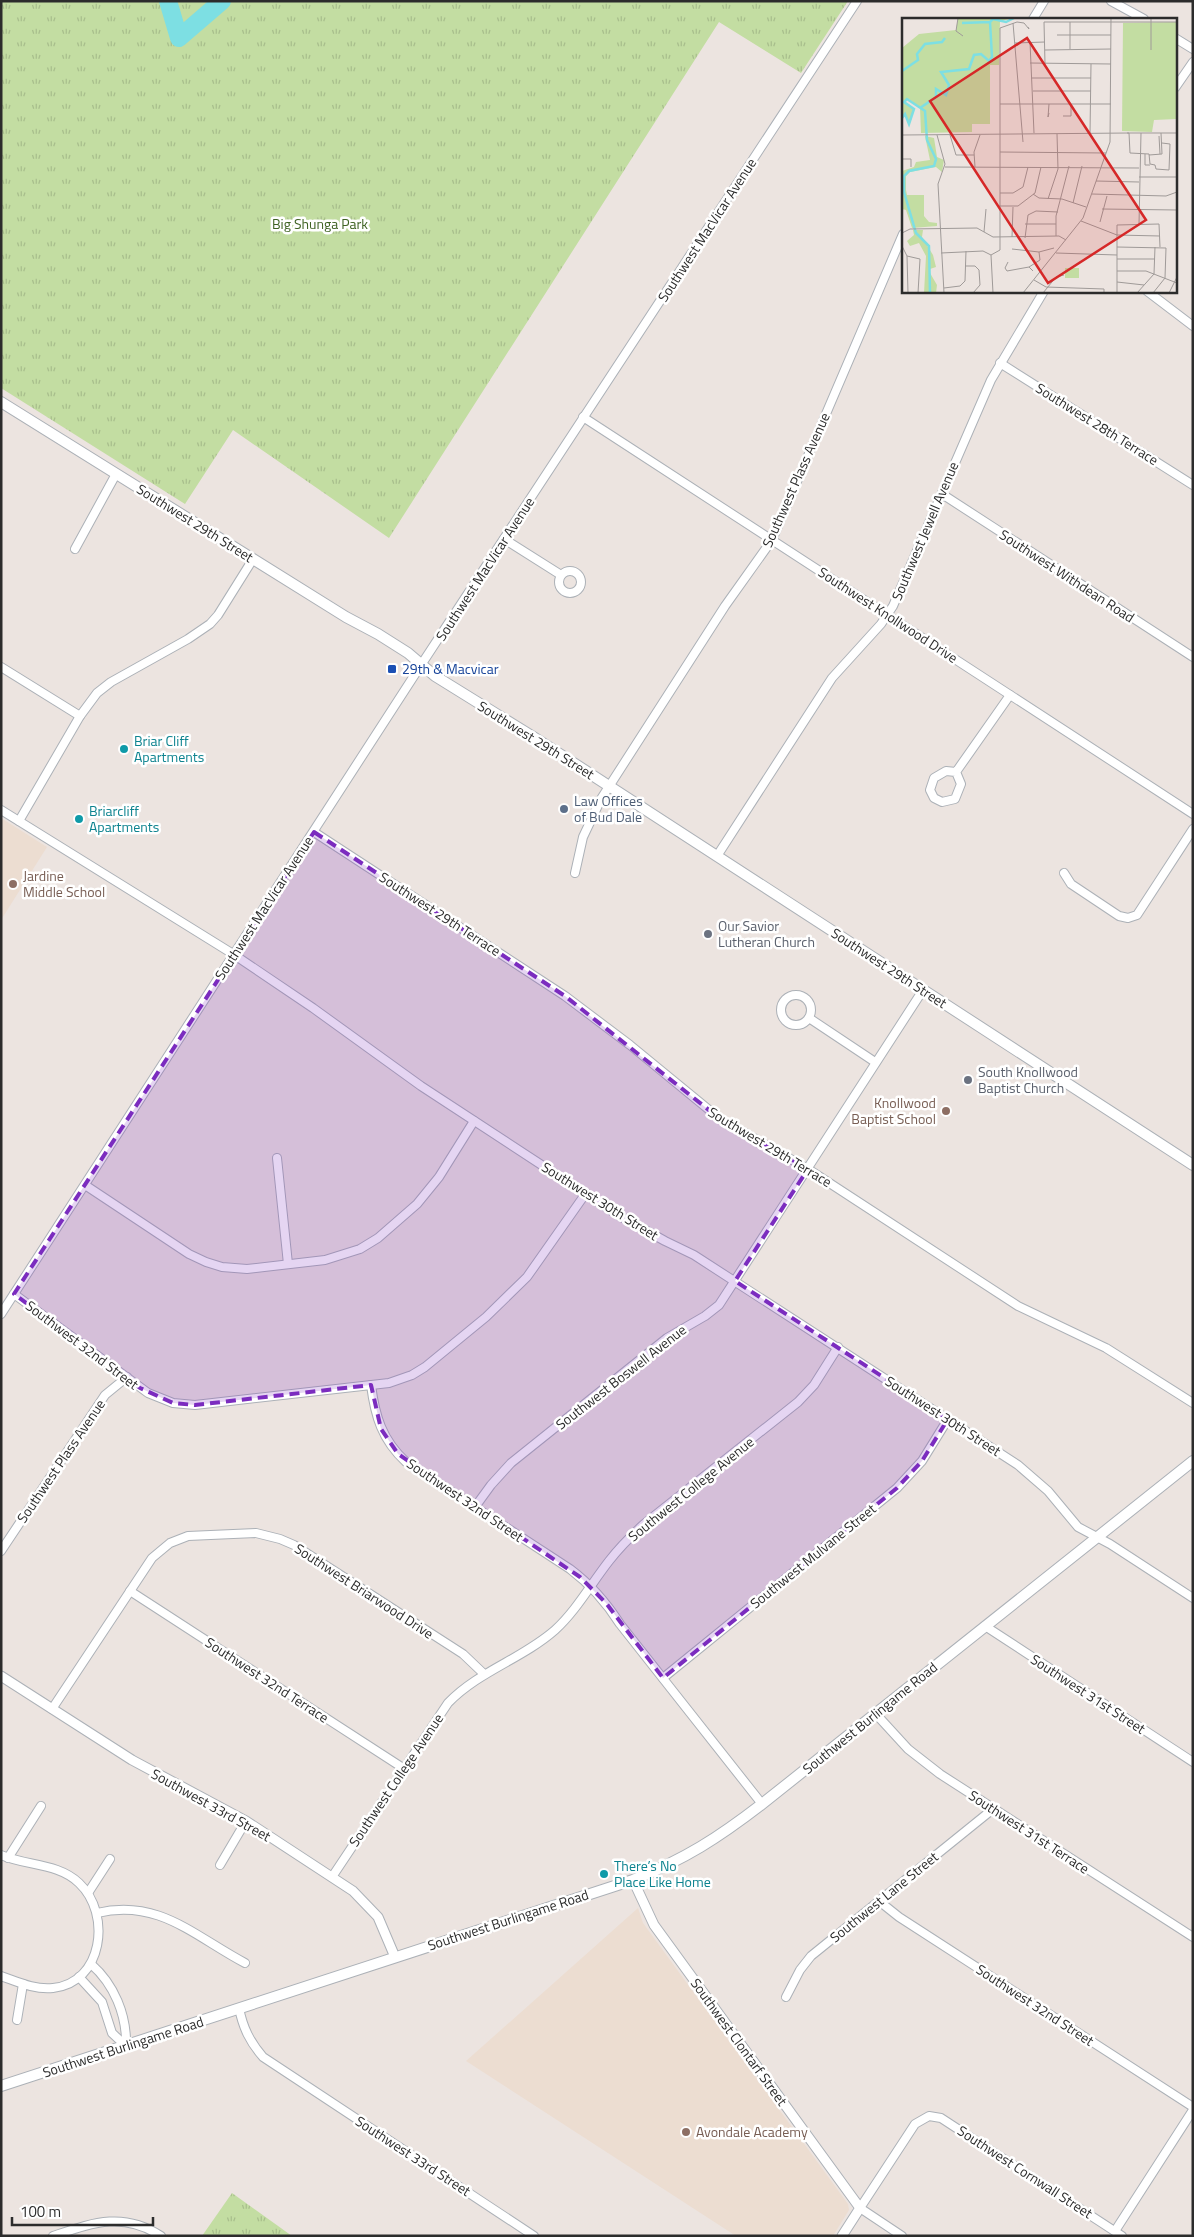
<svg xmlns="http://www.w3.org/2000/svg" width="1194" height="2237" font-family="'Titillium Web',sans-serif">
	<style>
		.education { fill: #ecddd1 }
		.grass { fill: url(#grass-tufts) }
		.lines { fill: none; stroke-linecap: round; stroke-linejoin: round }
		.river { stroke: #7ddfe3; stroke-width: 18 }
		.minor-casing { stroke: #acb1b7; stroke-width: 10 }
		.tertiary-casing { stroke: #acb1b7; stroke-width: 11 }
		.secondary-casing { stroke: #acb1b7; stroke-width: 12 }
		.minor { stroke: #fff; stroke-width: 8 }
		.tertiary { stroke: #fff; stroke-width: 9 }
		.secondary { stroke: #fff; stroke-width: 10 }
		.marked { fill: #7b2cbf; fill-opacity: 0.2; stroke: #7b2cbf; stroke-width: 4; stroke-dasharray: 10 6; stroke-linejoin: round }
		.transit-dot { fill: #1a4fb4; stroke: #fff; stroke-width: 2 }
		.culture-dot { fill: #0f9aa8; stroke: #fff; stroke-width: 2 }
		.service-dot { fill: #5c6f8a; stroke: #fff; stroke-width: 2 }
		.education-dot { fill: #8d6e63; stroke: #fff; stroke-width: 2 }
		.worship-dot { fill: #6b7280; stroke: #fff; stroke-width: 2 }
		.labels { text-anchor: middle; stroke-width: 5; stroke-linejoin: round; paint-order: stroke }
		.park-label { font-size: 14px; fill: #3e6222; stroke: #fff }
		.street-label { font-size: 14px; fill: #2c2c2c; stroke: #fff }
		.transit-label { font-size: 14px; fill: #164399; stroke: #fff; text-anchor: start }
		.culture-label { font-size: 14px; fill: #0d838f; stroke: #fff; text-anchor: start }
		.service-label { font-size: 14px; fill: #4e5e75; stroke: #fff; text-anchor: start }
		.education-label { font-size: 14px; fill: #785e54; stroke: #fff; text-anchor: start }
		.worship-label { font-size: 14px; fill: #5b616d; stroke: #fff; text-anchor: start }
		.inset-river { fill: none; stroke: #7ddfe3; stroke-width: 2.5 }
		.inset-road { fill: none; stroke: #9f9a98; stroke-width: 1 }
		.view { fill: #d62828; fill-opacity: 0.15; stroke: #d62828; stroke-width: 2.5 }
		.inset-edge { fill: none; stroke: #2c2c2c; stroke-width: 2.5 }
	</style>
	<defs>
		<pattern id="grass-tufts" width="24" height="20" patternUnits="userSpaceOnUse" patternTransform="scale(1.25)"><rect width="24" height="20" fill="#c3dda2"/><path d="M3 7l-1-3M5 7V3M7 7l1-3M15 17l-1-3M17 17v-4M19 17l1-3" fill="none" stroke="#a8be8c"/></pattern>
	</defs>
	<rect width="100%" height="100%" fill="#ece4e0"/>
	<g class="education">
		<path d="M 1,818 L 47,847 L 1,920 Z"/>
		<path d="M 638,1908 L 643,1923 L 848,2204 L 849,2210 L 833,2236 L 736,2236 L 466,2061 Z"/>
	</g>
	<g class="grass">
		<path d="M 1,1 L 848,1 L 801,73 L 719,22 L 389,538 L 233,430 L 185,504 L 1,388 Z"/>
		<path d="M 232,2193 L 292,2236 L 202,2236 Z"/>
	</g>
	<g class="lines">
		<path class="river" d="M 168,1 L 179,38 L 222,1"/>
		<defs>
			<g id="minor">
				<path d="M 1111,1 L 1144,19"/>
				<path d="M 1033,19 L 1044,1"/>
				<path d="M 1175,38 L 1193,49"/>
				<path d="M 1175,88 L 1193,62"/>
				<path d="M 1147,291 L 1193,326"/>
				<path d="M 1000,363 L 1193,485"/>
				<path d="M 583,417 L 1193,814"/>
				<path d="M 942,494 L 1193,657"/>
				<path d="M 504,539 L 561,575"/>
				<path d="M 75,549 L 116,474"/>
				<circle cx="570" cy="582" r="11"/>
				<path d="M 1,667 L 80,716"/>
				<path d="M 956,772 L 961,784 L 955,799 L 942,802 L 934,798 L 930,790 L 934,778 L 946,771 L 956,772 L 1010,695"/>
				<path d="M 1,810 L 233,954 L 313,1008 L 421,1086 L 618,1215 L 665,1241 L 694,1255 L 1018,1465 L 1048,1491 L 1078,1527 L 1110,1544 L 1193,1598"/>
				<path d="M 19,821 L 80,716 L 97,693 L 111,682 L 188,639 L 210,624 L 218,615 L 253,559"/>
				<path d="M 314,832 L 565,996 L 630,1045 L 719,1118 L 808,1169 L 1018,1306 L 1106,1348 L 1193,1403"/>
				<path d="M 717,856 L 832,678 L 881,624 L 893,606 L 991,380 L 1044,291"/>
				<path d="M 575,873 L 583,837 L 601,799 L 725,606 L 772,540 L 903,234"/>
				<path d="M 1064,873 L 1071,884 L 1119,916 L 1128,918 L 1137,915 L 1193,829"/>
				<circle cx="796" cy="1010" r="15"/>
				<path d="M 809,1018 L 875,1062"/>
				<path d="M 277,1158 L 288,1264"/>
				<path d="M 85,1185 L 189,1254 L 206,1262 L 222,1267 L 247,1269 L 325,1260 L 360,1249 L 378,1238 L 417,1204 L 439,1177 L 474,1121"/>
				<path d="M 14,1294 L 148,1393 L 173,1403 L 195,1405 L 389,1383 L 412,1375 L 425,1367 L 486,1317 L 527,1277 L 586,1193"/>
				<path d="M 1,1314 L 421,665 L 857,1"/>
				<path d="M 371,1385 C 375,1416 382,1440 406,1462 L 570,1569 C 590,1584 606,1602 620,1624 L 762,1804"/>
				<path d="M 475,1507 L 491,1485 L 511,1463 L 667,1338 L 705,1316 L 719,1305 L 923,990"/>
				<path d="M 1,1551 L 105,1395 L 127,1377"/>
				<path d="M 130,1591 L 403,1768"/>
				<path d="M 985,1626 L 1193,1762"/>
				<path d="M 663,1678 L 897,1488 L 922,1461 L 948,1419"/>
				<path d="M 52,1709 L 152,1558 L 170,1543 L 188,1536 L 256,1533 L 280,1539 L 294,1545 L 463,1654 L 484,1674"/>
				<path d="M 875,1713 L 908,1749 L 940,1774 L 1193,1937"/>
				<path d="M 1,1855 C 27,1866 58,1863 79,1883 C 112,1914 103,1983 53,1988 C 35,1990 18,1982 1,1976"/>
				<path d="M 8,1858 L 41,1806"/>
				<path d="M 220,1865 L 246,1821"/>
				<path d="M 332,1877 L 448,1703 C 479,1671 522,1659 555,1630 C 576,1611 591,1584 609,1561 C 619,1548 631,1536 643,1525 L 798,1402 L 814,1385 L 838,1347"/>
				<path d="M 88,1893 L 110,1859"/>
				<path d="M 879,1901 L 899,1917 L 1193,2107"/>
				<path d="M 97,1913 C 158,1898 194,1936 245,1963"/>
				<path d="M 91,1964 C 114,1984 127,2015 126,2046"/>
				<path d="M 79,1977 L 102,2002 L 112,2033 L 126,2046"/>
				<path d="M 786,1997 L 800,1970 L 811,1956 L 993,1809"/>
				<path d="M 239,2008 C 243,2028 250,2042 263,2057 L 534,2236"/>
				<path d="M 17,2020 L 23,1984"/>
				<path d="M 1115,2231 L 1193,2110"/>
				<path d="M 53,2236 C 92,2223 123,2211 161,2236"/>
				<path d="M 902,2236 L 860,2208 L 915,2124 L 929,2116 L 941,2118 L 1122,2236"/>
			</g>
			<g id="tertiary">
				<path d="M 1,1676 L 132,1760 L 246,1821 L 353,1891 L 378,1917 L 395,1957"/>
				<path d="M 633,1880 L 654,1925 L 860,2208 L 842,2236"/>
			</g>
			<g id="secondary">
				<path d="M 1,402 L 346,617 L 378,634 L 408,653 L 435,676 L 535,738 L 1193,1165"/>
				<path d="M 1,2086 L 633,1880 C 685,1859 718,1838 762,1804 L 1193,1461"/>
			</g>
		</defs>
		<use href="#minor" class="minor-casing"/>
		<use href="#tertiary" class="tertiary-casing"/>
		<use href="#secondary" class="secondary-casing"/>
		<use href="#minor" class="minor"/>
		<use href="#tertiary" class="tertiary"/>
		<use href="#secondary" class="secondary"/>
	</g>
	<path class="marked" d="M 314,832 L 565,996 L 719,1118 L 808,1169 L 735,1281 L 948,1419 L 922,1461 L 897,1488 L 663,1678 L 606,1603 L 580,1577 L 398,1454 L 381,1429 L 371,1385 L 195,1405 L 173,1403 L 140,1388 L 14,1294 Z"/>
	<rect class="transit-dot" x="387" y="664" width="10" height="10" rx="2.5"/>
	<g class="culture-dot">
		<circle cx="124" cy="749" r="5"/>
		<circle cx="79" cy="819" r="5"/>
		<circle cx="604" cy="1874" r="5"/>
	</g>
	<circle class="service-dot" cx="564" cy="809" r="5"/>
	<g class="education-dot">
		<circle cx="13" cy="884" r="5"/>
		<circle cx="946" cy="1111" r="5"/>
		<circle cx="686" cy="2132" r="5"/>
	</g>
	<g class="worship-dot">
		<circle cx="708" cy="934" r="5"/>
		<circle cx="968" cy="1080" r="5"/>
	</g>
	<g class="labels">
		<g class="park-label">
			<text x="320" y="229">Big Shunga Park</text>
		</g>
		<g class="street-label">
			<text transform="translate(707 230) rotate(-57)" y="5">Southwest MacVicar Avenue</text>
			<text transform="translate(1097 424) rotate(32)" y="5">Southwest 28th Terrace</text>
			<text transform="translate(796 480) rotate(-66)" y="5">Southwest Plass Avenue</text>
			<text transform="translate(195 523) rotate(32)" y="5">Southwest 29th Street</text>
			<text transform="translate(925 531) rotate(-67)" y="5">Southwest Jewell Avenue</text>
			<text transform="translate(485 569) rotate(-57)" y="5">Southwest MacVicar Avenue</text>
			<text transform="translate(1067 576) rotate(33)" y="5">Southwest Withdean Road</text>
			<text transform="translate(888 615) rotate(33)" y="5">Southwest Knollwood Drive</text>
			<text transform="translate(536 740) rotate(32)" y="5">Southwest 29th Street</text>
			<text transform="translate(264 908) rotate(-57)" y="5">Southwest MacVicar Avenue</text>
			<text transform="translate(440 914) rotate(33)" y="5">Southwest 29th Terrace</text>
			<text transform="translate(889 968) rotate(33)" y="5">Southwest 29th Street</text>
			<text transform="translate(770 1147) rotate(31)" y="5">Southwest 29th Terrace</text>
			<text transform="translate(600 1201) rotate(32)" y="5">Southwest 30th Street</text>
			<text transform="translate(82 1345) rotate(37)" y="5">Southwest 32nd Street</text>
			<text transform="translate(621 1377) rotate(-38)" y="5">Southwest Boswell Avenue</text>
			<text transform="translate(943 1416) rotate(33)" y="5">Southwest 30th Street</text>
			<text transform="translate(61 1461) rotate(-56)" y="5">Southwest Plass Avenue</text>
			<text transform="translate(691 1489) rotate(-39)" y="5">Southwest College Avenue</text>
			<text transform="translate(465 1500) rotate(34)" y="5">Southwest 32nd Street</text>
			<text transform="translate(813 1556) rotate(-39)" y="5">Southwest Mulvane Street</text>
			<text transform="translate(364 1591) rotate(33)" y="5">Southwest Briarwood Drive</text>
			<text transform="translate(267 1680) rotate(33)" y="5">Southwest 32nd Terrace</text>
			<text transform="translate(1088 1694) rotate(33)" y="5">Southwest 31st Street</text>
			<text transform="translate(870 1718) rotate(-39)" y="5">Southwest Burlingame Road</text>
			<text transform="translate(396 1780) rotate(-56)" y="5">Southwest College Avenue</text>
			<text transform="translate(211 1805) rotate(29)" y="5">Southwest 33rd Street</text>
			<text transform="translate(1029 1832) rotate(33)" y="5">Southwest 31st Terrace</text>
			<text transform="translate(884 1897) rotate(-39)" y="5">Southwest Lane Street</text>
			<text transform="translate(508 1920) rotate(-18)" y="5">Southwest Burlingame Road</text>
			<text transform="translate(1035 2005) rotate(33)" y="5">Southwest 32nd Street</text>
			<text transform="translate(739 2042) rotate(54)" y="5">Southwest Clontarf Street</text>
			<text transform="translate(123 2047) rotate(-18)" y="5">Southwest Burlingame Road</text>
			<text transform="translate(413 2156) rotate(33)" y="5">Southwest 33rd Street</text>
			<text transform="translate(1025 2172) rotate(33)" y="5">Southwest Cornwall Street</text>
		</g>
		<g class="transit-label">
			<text x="402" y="674">29th &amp; Macvicar</text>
		</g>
		<g class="culture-label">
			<text x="134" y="746">Briar Cliff<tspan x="134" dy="16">Apartments</tspan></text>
			<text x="89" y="816">Briarcliff<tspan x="89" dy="16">Apartments</tspan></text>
			<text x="614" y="1871">There’s No<tspan x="614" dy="16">Place Like Home</tspan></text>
		</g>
		<g class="service-label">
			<text x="574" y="806">Law Offices<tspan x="574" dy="16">of Bud Dale</tspan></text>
		</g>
		<g class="education-label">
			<text x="23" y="881">Jardine<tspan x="23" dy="16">Middle School</tspan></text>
			<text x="936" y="1108" text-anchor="end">Knollwood<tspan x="936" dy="16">Baptist School</tspan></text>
			<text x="696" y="2137">Avondale Academy</text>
		</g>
		<g class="worship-label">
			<text x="718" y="931">Our Savior<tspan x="718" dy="16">Lutheran Church</tspan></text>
			<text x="978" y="1077">South Knollwood<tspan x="978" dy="16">Baptist Church</tspan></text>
		</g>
	</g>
	<g transform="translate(902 18)">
		<rect width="275" height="275" fill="#ece4e0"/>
		<path d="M 56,0 L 112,0 L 98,3 L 97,47 L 88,47 L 88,106 L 70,106 L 70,114 L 19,115 L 18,90 L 7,81 L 2,84 L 12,91 L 9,102 L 7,106 L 3,97 L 0,100 L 0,30 L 17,16 L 54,12 ZM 275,4 L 275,101 L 252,102 L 250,114 L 220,113 L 221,5 ZM 163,250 L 177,250 L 177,260 L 163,260 Z" fill="#c3dda2"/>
		<path d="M 23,118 L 32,120 L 35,139 L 42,142 L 40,154 L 34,149 L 8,154 L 4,158 L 4,172 L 5,177 L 22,177 L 22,198 L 27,204 L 35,205 L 35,208 L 10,210 L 4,192 L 0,191 L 0,153 L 12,149 L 14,144 L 28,142 ZM 11,212 L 21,212 L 20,219 L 31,237 L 34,249 L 28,251 L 28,255 L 35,267 L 34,275 L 22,275 L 24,238 L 17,225 L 8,228 L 5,223 L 12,217 Z" fill="#c3dda2"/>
		<path class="inset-river" d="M 60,5 L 88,4M 0,53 L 16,42 L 15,36 L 23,26 L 40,24 L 43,20M 18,90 L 34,79 L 34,71 L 44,77 L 47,67 L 39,54 L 67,51 L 72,37 L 79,36 L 87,43 L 90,39 L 88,4 L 91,1 L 104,4 L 112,0M 0,100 L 3,96 L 7,106 L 12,91 L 2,84 L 5,81 L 23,93 L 25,122 L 34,141 L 32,148 L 7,153 L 2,158 L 2,174 L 14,215 L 27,228 L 28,275"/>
		<path class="inset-road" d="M 56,0 L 54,13 L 61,18M 249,0 L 249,32M 111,5 L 121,124M 155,17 L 209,17M 128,24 L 132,115M 113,25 L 143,24M 168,31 L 168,4M 143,32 L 209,31M 128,45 L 209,46M 143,46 L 142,4 L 275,4M 129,60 L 189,60M 131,73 L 189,73M 98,86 L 209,86M 147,95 L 146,99 L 147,86M 161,98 L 169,98 L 169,86M 188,115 L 189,46M 225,115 L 275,115M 227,115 L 228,135 L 247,136 L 248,146 L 253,147 L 254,151 L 267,152 L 268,126 L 260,125M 0,117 L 227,115M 35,117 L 43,146 L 36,166 L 42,275M 48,117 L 54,137 L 72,137M 257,118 L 258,136M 98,134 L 204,135M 243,136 L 243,147 L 248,147M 247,137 L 260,136 L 259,115M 0,141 L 9,141 L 9,149M 43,149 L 237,150M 73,149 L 72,134 L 78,117M 237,159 L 275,159M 194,163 L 237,164M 98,175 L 111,175 L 121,169 L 126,149M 131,176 L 137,180 L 160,181 L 184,189M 190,176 L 264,178 L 275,174M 146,181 L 156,151 L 155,116M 171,185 L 180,148M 97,188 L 116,188 L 133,175 L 139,149M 200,191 L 275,192M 179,203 L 215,217 L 258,218M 198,204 L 205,178M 123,206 L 154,206M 237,206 L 239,115M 82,214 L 84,191M 0,215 L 8,211 L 75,210 L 91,219 L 157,218 L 164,222M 154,218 L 154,198 L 167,148M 110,219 L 111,189M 123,220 L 126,197 L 134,193 L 156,194M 0,228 L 5,238 L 6,275M 215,229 L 264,230 L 263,260 L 251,275M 110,231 L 137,234 L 138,242 L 127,249M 137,234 L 152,230M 39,235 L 81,233 L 89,237M 154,235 L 215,237M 89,237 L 98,232 L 98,10 L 115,4 L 122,5 L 127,11 L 126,9M 89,237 L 91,275M 5,238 L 18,241 L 16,275M 215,241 L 253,241M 106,244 L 103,250 L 105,253 L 127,249 L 131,253M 64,248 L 73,248 L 77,252 L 78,267 L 71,275M 215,253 L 244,253 L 275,265M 132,262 L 144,269 L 202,271 L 202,275M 215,264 L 242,267M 42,270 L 58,268 L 63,263 L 64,233M 121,275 L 181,200 L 208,124 L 209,0M 141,275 L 154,259 L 162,257M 215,275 L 215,207 L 257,206 L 258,229M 235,275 L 252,256 L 253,229M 267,275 L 275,259"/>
		<path class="view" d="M 125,20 L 244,202 L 146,265 L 28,83 Z"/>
		<rect width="275" height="275" class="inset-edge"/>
	</g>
	<rect width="1194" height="2237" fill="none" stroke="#2c2c2c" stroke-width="5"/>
	<path d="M12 2217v8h141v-8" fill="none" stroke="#2c2c2c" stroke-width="2.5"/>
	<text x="20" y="2217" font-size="15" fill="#2c2c2c" stroke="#ffffff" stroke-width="4" paint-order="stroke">100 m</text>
</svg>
